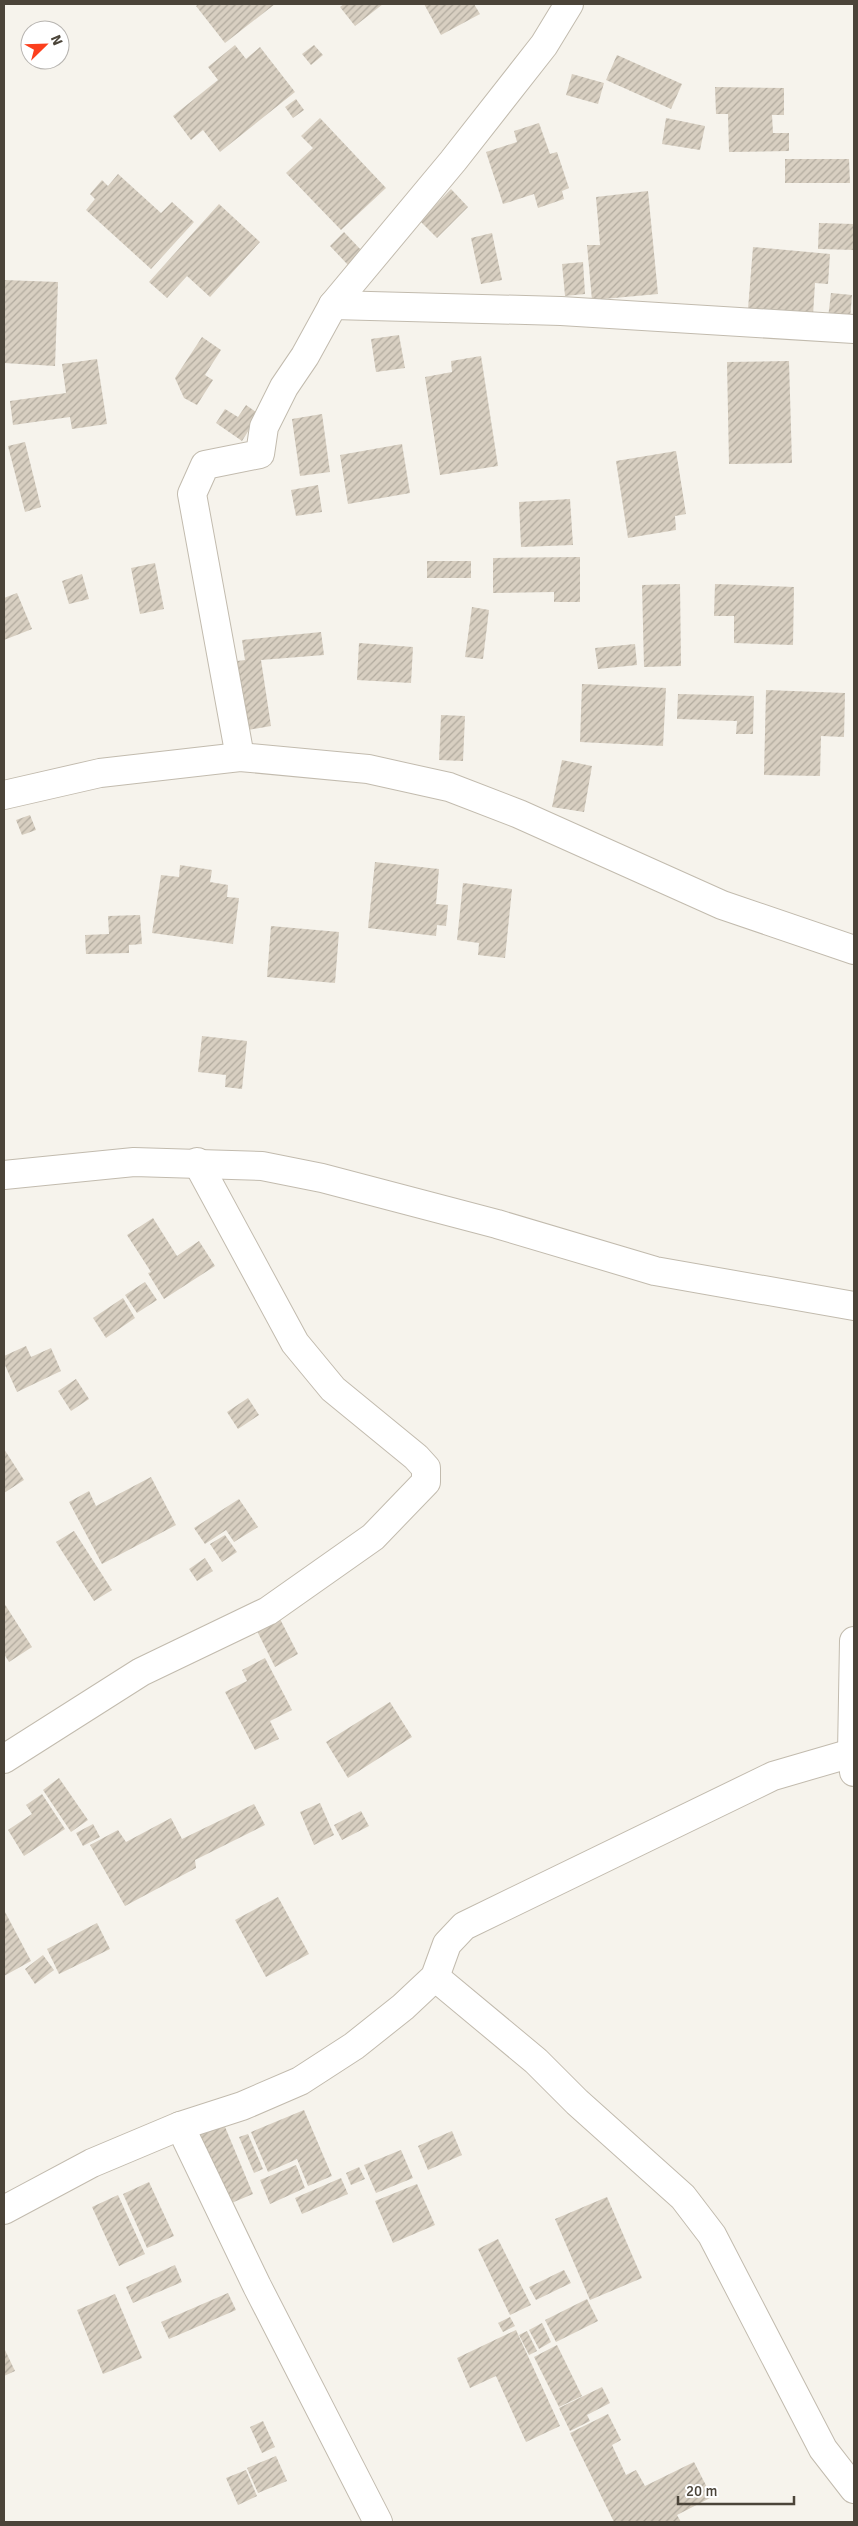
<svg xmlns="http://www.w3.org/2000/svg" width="858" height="2526" font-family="Signika,sans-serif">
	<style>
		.building { fill: url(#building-hatch) }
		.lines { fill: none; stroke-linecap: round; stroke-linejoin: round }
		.minor-casing { stroke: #c2bbae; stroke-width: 30 }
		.minor { stroke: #fff; stroke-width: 28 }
	</style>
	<defs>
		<pattern id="building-hatch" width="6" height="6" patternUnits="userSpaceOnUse" patternTransform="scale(1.25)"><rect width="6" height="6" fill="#d8cfc1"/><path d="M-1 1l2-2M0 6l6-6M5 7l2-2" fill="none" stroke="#b1aa9e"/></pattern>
	</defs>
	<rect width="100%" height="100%" fill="#f6f3ec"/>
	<g class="building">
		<path d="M 199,4 L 275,4 L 225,43 L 196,6 Z"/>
		<path d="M 344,4 L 383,4 L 355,26 L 340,7 Z"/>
		<path d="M 424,4 L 474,4 L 480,14 L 441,35 Z"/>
		<path d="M 235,45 L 246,59 L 260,47 L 295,92 L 220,152 L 203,130 L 191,140 L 173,116 L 218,80 L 208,67 Z"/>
		<path d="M 314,45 L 323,55 L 311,65 L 302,54 Z"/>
		<path d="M 617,55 L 682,84 L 671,109 L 606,80 Z"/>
		<path d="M 572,74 L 604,83 L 598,104 L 566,95 Z"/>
		<path d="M 715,87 L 784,88 L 784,115 L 772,115 L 773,133 L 789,133 L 789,151 L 729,152 L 728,114 L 716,114 Z"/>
		<path d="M 296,99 L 304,110 L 293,118 L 285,107 Z"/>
		<path d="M 320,118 L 386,188 L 341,230 L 286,173 L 313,148 L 301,136 Z"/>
		<path d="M 666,118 L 705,126 L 700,150 L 662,144 Z"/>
		<path d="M 539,123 L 550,154 L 557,152 L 569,188 L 562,191 L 564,199 L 538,208 L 534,194 L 503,204 L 486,152 L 517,142 L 514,131 Z"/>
		<path d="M 785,159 L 849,159 L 850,183 L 785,183 Z"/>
		<path d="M 118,174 L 161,213 L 172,202 L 194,222 L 151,269 L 86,210 L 95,199 L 90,194 L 102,180 L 108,186 Z"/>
		<path d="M 451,189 L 468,207 L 437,238 L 420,221 Z"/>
		<path d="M 648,191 L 658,294 L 592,300 L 587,245 L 600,245 L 596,197 Z"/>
		<path d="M 219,204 L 260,242 L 210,297 L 187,276 L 167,298 L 149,282 Z"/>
		<path d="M 819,223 L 854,224 L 854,250 L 818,249 Z"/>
		<path d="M 344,232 L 362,251 L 348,265 L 330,246 Z"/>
		<path d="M 492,233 L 502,280 L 481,284 L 471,238 Z"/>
		<path d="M 753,247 L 830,254 L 828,284 L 815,283 L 813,315 L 748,309 Z"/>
		<path d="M 583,262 L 585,294 L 565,296 L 562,264 Z"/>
		<path d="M 4,280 L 58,282 L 55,366 L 4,363 Z"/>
		<path d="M 831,293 L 852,295 L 850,320 L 828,318 Z"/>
		<path d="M 399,335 L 405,368 L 376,372 L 371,339 Z"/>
		<path d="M 202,337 L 221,350 L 205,375 L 213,380 L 197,405 L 184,398 L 175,378 Z"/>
		<path d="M 481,356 L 498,466 L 440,475 L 425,377 L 452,372 L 451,361 Z"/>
		<path d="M 97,359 L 107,424 L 72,429 L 70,417 L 13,425 L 10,401 L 66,393 L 62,364 Z"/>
		<path d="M 789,361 L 792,463 L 729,464 L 727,362 Z"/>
		<path d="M 246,405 L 259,414 L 242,441 L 216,423 L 225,409 L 238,417 Z"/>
		<path d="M 322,414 L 330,472 L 300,476 L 292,419 Z"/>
		<path d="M 25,442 L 41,507 L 25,512 L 8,446 Z"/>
		<path d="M 402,444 L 410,493 L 348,504 L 340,455 Z"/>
		<path d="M 676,451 L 686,514 L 675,516 L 676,530 L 628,538 L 616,461 Z"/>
		<path d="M 318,485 L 322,512 L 296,516 L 291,490 Z"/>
		<path d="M 570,499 L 573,545 L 521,547 L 519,502 Z"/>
		<path d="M 580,557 L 580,602 L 554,602 L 554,592 L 493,593 L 493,558 Z"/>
		<rect x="427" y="561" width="44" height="17"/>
		<path d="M 155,563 L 164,609 L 140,614 L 131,568 Z"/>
		<path d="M 82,574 L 89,599 L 69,604 L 62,581 Z"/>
		<path d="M 680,584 L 681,666 L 644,667 L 642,585 Z"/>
		<path d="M 715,584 L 794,587 L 793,645 L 734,643 L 734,616 L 714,616 Z"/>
		<path d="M 17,593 L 32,629 L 4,640 L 4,598 Z"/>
		<path d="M 472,607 L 489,610 L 483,659 L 465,657 Z"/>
		<path d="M 321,632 L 324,655 L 261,660 L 271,726 L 248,730 L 237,661 L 245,660 L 242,640 Z"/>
		<path d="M 359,643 L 413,647 L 411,683 L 357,680 Z"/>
		<path d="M 635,644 L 637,665 L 598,669 L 595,648 Z"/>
		<path d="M 582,684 L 666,688 L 663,746 L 580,742 Z"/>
		<path d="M 766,690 L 845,693 L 844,737 L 821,736 L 820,776 L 764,775 Z"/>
		<path d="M 678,694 L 754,696 L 753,734 L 736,734 L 737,721 L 677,719 Z"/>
		<path d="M 441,715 L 465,716 L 463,761 L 439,760 Z"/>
		<path d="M 562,760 L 592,766 L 584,812 L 552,807 Z"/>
		<path d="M 30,815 L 36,830 L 22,835 L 16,820 Z"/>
		<path d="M 375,862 L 439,869 L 436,904 L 448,905 L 446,926 L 437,925 L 436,936 L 368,928 Z"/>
		<path d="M 180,865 L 212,870 L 210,882 L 228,885 L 227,897 L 239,898 L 233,944 L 152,933 L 161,875 L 179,877 Z"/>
		<path d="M 463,883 L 512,889 L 505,958 L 478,955 L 479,943 L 457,940 Z"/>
		<path d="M 140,915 L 142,944 L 129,945 L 129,953 L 86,954 L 85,935 L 109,934 L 108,916 Z"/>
		<path d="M 271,926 L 339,932 L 335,983 L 267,977 Z"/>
		<path d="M 202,1036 L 247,1041 L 242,1089 L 225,1087 L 226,1075 L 198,1072 Z"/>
		<path d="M 153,1218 L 177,1256 L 199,1241 L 215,1266 L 164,1299 L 148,1273 L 151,1272 L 127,1235 Z"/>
		<path d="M 145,1282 L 157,1300 L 137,1313 L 125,1295 Z"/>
		<path d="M 123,1298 L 135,1318 L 106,1338 L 93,1318 Z"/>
		<path d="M 26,1346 L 31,1357 L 51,1348 L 61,1371 L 17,1392 L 4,1363 L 4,1356 Z"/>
		<path d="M 76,1379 L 89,1399 L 71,1411 L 58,1391 Z"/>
		<path d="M 248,1398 L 259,1415 L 238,1429 L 227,1412 Z"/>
		<path d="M 4,1449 L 24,1480 L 4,1493 Z"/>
		<path d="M 151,1477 L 176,1525 L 102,1564 L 69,1502 L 89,1491 L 96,1506 Z"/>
		<path d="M 239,1499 L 258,1527 L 234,1542 L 226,1530 L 205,1544 L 194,1528 Z"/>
		<path d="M 74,1531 L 112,1590 L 94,1601 L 56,1542 Z"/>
		<path d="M 225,1535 L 237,1552 L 222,1562 L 210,1544 Z"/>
		<path d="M 205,1558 L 213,1571 L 197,1581 L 189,1569 Z"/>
		<path d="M 4,1603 L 32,1647 L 9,1662 L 4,1654 Z"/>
		<path d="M 279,1617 L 298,1654 L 275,1667 L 256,1629 Z"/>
		<path d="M 265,1658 L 292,1710 L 270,1721 L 279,1739 L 255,1750 L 225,1692 L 247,1681 L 242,1670 Z"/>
		<path d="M 390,1702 L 412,1737 L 348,1778 L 326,1742 Z"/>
		<path d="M 59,1778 L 88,1820 L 71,1832 L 43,1790 Z"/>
		<path d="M 42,1794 L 65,1829 L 24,1856 L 8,1830 L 32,1814 L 26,1805 Z"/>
		<path d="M 320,1803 L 334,1835 L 314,1845 L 300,1812 Z"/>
		<path d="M 254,1804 L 265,1825 L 195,1860 L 196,1868 L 125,1906 L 90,1845 L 118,1830 L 126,1842 L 171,1818 L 182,1839 Z"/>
		<path d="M 361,1811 L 369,1826 L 342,1840 L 334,1825 Z"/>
		<path d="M 93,1824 L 100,1837 L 83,1846 L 76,1833 Z"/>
		<path d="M 278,1897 L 309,1954 L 266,1977 L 235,1920 Z"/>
		<path d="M 4,1910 L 31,1961 L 4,1976 Z"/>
		<path d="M 97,1923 L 110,1949 L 59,1974 L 47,1949 Z"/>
		<path d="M 43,1955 L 54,1970 L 35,1984 L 25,1969 Z"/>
		<path d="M 304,2110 L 332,2176 L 308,2186 L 297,2159 L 268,2172 L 251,2132 Z"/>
		<path d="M 223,2122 L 253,2194 L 229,2204 L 199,2132 Z"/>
		<path d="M 452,2131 L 462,2155 L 428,2170 L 418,2146 Z"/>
		<path d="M 248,2134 L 263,2169 L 254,2173 L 239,2137 Z"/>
		<path d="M 401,2150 L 413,2178 L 376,2193 L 364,2165 Z"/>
		<path d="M 296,2165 L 305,2188 L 270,2204 L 260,2180 Z"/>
		<path d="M 359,2167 L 365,2179 L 351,2185 L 346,2173 Z"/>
		<path d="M 341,2178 L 348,2194 L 302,2214 L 295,2198 Z"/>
		<path d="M 149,2182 L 174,2236 L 147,2248 L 123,2194 Z"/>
		<path d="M 417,2184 L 435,2225 L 393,2243 L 375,2201 Z"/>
		<path d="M 118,2195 L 145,2254 L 119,2266 L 92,2207 Z"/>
		<path d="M 607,2197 L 642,2278 L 590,2300 L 555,2219 Z"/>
		<path d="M 498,2239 L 531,2305 L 510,2315 L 478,2249 Z"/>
		<path d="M 175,2265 L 182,2282 L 133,2303 L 126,2287 Z"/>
		<path d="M 564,2270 L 571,2283 L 536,2300 L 529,2287 Z"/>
		<path d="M 228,2293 L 236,2310 L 169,2339 L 161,2322 Z"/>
		<path d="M 115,2294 L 142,2358 L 103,2374 L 77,2310 Z"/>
		<path d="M 587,2299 L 598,2321 L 556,2342 L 545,2320 Z"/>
		<path d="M 510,2317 L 515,2326 L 503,2332 L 498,2323 Z"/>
		<path d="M 542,2323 L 551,2342 L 539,2349 L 529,2330 Z"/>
		<path d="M 516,2330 L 560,2426 L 526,2442 L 496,2376 L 470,2388 L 457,2358 Z"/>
		<path d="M 527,2331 L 537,2351 L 529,2355 L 519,2335 Z"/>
		<path d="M 557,2345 L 582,2396 L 559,2407 L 534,2357 Z"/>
		<path d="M 4,2348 L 15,2371 L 4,2376 Z"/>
		<path d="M 602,2387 L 610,2403 L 587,2415 L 590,2421 L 570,2431 L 559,2408 Z"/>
		<path d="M 608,2414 L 621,2440 L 612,2445 L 626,2475 L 636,2470 L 645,2486 L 694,2462 L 712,2497 L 677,2515 L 681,2522 L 614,2522 L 570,2433 Z"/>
		<path d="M 263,2421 L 275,2447 L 262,2453 L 250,2427 Z"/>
		<path d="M 276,2456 L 287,2481 L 258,2493 L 247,2468 Z"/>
		<path d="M 246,2470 L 257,2496 L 238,2505 L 226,2478 Z"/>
	</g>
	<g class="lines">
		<defs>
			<g id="minor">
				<path d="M 333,305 L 561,311 L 854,329"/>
				<path d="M 240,757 L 192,494 L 205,465 L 260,454 L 264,427 L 284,387 L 305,356 L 333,305 L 453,161 L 544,45 L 569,4"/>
				<path d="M 4,795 L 100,773 L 240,757 L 368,769 L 449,787 L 519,814 L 722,905 L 854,950"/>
				<path d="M 4,1175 L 134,1162 L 262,1166 L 322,1178 L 497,1224 L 655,1271 L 854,1306"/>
				<path d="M 4,1759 L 141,1672 L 268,1611 L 373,1537 L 426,1482 L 426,1468 L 416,1457 L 333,1389 L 295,1343 L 197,1162"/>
				<path d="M 854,1772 L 852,1753 L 854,1641"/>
				<path d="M 435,1977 L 536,2061 L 577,2102 L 683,2197 L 712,2235 L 823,2449 L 854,2489"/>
				<path d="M 180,2126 L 257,2286 L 378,2522"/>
				<path d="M 4,2210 L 92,2163 L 180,2126 L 242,2106 L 300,2081 L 354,2046 L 403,2007 L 435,1977 L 447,1944 L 464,1926 L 773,1776 L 852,1753"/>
			</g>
		</defs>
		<use href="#minor" class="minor-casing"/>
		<use href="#minor" class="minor"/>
	</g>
	<rect width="858" height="2526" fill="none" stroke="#4b4439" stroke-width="10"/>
	<g transform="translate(45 45) rotate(67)"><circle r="24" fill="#ffffff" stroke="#b7b4b0"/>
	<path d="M0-4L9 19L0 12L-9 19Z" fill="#fc3f1d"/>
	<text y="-8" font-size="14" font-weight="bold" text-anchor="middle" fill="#4b4439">N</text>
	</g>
	<path d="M678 2496v8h116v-8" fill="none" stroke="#4b4439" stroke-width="2.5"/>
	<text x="686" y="2496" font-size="15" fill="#4b4439" stroke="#ffffff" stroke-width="4" paint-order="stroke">20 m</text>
</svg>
